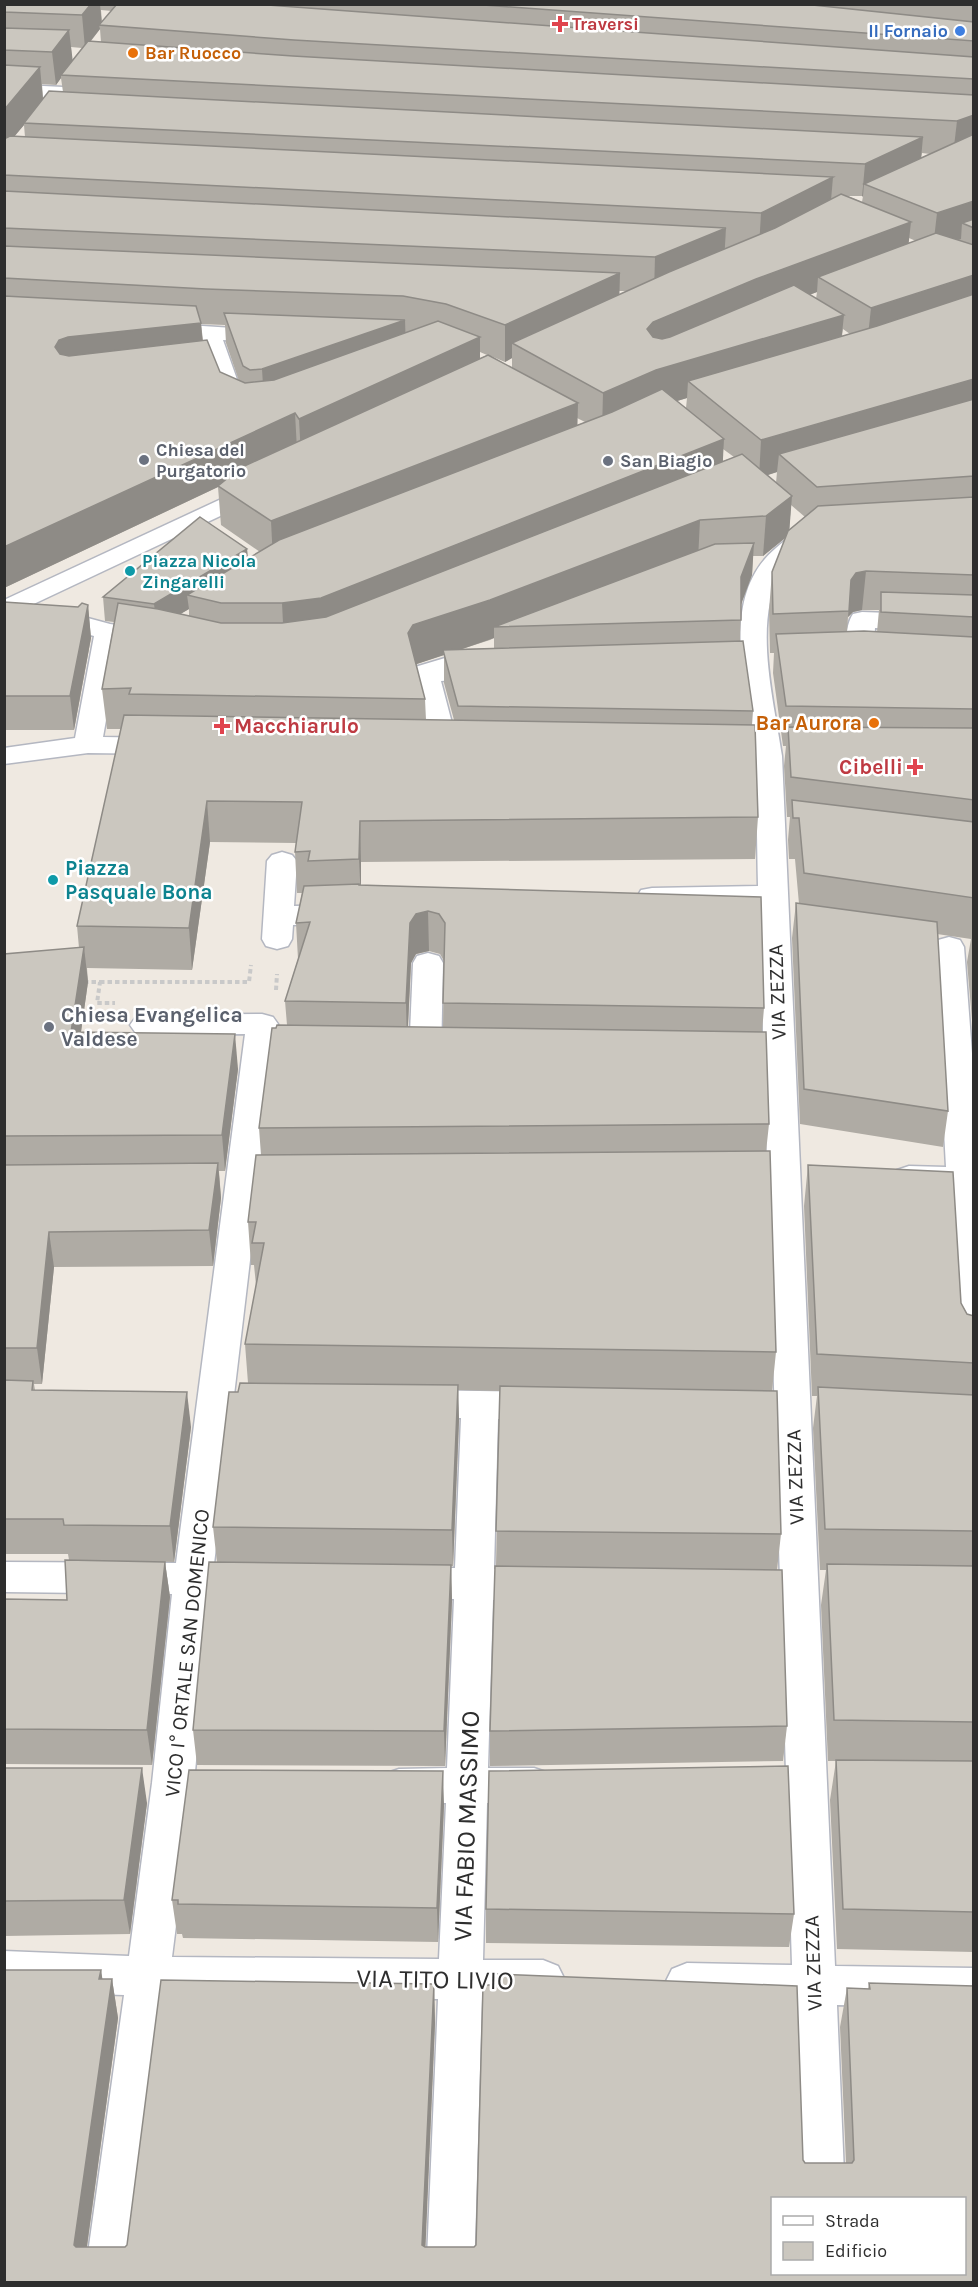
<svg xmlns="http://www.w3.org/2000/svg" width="978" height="2287" font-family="Karla,sans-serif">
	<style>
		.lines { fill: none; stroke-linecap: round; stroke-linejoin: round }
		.minor-casing { stroke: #b4b7c1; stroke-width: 3 }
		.path { stroke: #c9c9c9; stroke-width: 4; stroke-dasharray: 4.5 3; stroke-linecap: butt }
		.minor { fill: #fff; fill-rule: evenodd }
		.wall { fill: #afaba4; fill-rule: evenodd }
		.shaded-wall { fill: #8e8b86 }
		.building { fill: #cbc7bf; stroke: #8e8b86; stroke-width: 1.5; fill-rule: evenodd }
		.health-dot { fill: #e0444e; stroke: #fff; stroke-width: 2 }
		.shop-dot { fill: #3f7fe0; stroke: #fff; stroke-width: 2 }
		.food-dot { fill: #e8710a; stroke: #fff; stroke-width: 2 }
		.worship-dot { fill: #6b7280; stroke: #fff; stroke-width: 2 }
		.culture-dot { fill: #0f9aa8; stroke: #fff; stroke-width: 2 }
		.labels { text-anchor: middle; stroke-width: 5; stroke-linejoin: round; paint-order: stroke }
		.far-health-label { font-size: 18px; font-weight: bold; fill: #be3a42; stroke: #fff; text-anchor: start }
		.far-shop-label { font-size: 18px; font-weight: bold; fill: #366cbe; stroke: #fff; text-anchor: end }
		.far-food-label { font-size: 18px; font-weight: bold; fill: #c56008; stroke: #fff; text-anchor: start }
		.far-worship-label { font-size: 18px; font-weight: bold; fill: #5b616d; stroke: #fff; text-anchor: start }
		.far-culture-label { font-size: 18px; font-weight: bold; fill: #0d838f; stroke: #fff; text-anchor: start }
		.food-label { font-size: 21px; font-weight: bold; fill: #c56008; stroke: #fff; text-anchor: end }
		.health-label { font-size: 21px; font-weight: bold; fill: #be3a42; stroke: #fff; text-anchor: start }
		.culture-label { font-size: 21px; font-weight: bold; fill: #0d838f; stroke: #fff; text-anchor: start }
		.street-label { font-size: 21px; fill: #2e2e2e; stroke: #fff }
		.worship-label { font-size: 21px; font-weight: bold; fill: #5b616d; stroke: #fff; text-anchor: start }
		.near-street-label { font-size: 26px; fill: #2e2e2e; stroke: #fff }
	</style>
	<rect width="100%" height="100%" fill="#efe9e1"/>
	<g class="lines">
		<defs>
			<g id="minor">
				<path d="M 4,84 L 63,87 L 70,89 L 73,93 L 70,97 L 63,99 L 4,96 Z"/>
				<path d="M 157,323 L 278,331 L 281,336 L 278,341 L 270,343 L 223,340 L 244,399 L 258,411 L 254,416 C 217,425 208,365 199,339 L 149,335 L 146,330 L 149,325 Z"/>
				<path d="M 260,481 L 269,483 L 272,488 L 269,493 L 4,618 L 4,600 Z"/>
				<path d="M 811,526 L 820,529 L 824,534 C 814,548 791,554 782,570 C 752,621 774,700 782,756 L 835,1966 L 974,1968 L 974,2008 L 837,2005 L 845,2198 L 799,2198 L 793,2005 L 687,2003 L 672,1997 L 665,1983 L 672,1969 L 687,1963 L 792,1965 L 759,904 L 652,906 L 641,904 L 637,897 L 641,890 L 652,888 L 758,886 C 757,843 757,799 754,757 C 749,690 716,598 776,548 C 788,538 796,530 811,526 Z"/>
				<path d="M 47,607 L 110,624 L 166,632 L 170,638 L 166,644 L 157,646 L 120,641 L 103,737 L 162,738 L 172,740 L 176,746 L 172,752 L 162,754 L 88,753 L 4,764 L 4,748 L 75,738 L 94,636 L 38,621 L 34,615 L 38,609 Z"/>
				<path d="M 862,612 L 974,616 L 974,632 L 875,628 L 873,660 L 870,666 L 860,668 L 850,666 C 843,655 845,625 853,614 Z"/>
				<path d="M 445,658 L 455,660 L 457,664 L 489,663 L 499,665 L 503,671 L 499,677 L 441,681 L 459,750 L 455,756 L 445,758 L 435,756 L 431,750 L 411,673 L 415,667 Z"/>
				<path d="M 282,852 L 292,855 L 297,861 L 294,906 L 343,905 L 354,907 L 358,914 L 354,921 L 343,923 L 293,925 L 292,939 L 288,946 L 277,949 L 266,946 L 262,939 L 267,861 L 272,855 Z"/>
				<path d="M 949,937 L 960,940 L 964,947 L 974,1080 L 974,1357 L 961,1353 L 956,1344 L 948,1190 L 909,1190 L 897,1186 L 892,1178 L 897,1170 L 909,1166 L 946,1167 L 934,947 L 938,940 Z"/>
				<path d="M 428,953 L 439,956 L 443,963 L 441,1057 L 436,1064 L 425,1068 L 414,1064 L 409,1057 L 413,963 L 417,956 Z"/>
				<path d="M 262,1014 L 273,1017 L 278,1024 L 214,1564 L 230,1568 L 235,1579 L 230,1590 L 211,1594 L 194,1783 L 172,1957 L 439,1959 L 446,1803 L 399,1803 L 384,1798 L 378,1786 L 384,1774 L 399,1769 L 447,1768 L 454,1599 L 405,1598 L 391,1594 L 386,1583 L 391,1572 L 405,1568 L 455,1568 L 461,1418 L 415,1418 L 402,1414 L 397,1404 L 402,1394 L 415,1390 L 543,1392 L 556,1396 L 561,1406 L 556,1416 L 543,1420 L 498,1419 L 494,1569 L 540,1570 L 554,1574 L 559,1585 L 554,1596 L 540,1600 L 493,1600 L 488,1768 L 534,1768 L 549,1773 L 555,1785 L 549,1797 L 534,1802 L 487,1803 L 483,1960 L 543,1960 L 558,1966 L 565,1980 L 558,1994 L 543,2000 L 482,1999 L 474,2282 L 426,2282 L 438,1999 L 167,1996 L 132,2282 L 84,2282 L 124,1995 L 4,1991 L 4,1951 L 129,1956 L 152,1783 L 172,1594 L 4,1592 L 4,1562 L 176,1563 L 245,1034 L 146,1035 L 135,1032 L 130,1025 L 135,1018 L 146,1015 Z"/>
			</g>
		</defs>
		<use href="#minor" class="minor-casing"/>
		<g class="path">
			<path d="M 84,982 L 100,982 L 97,1003 L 115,1003"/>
			<path d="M 100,982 L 249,982 L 251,965"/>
			<path d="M 276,990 L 277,974"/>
		</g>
		<use href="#minor" class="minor"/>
	</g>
	<g class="wall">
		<path d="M 4,4 L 974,4 L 974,1043 L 967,962 L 971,939 L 937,934 L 948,1111 L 943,1147 L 800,1124 L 792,938 L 796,903 L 799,904 L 795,859 L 789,859 L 788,840 L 790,817 L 787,817 L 784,766 L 786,746 L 783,746 L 773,673 L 774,653 L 770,653 L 769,610 L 772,572 L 786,537 L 763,556 L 753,556 L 752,575 L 741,604 L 740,641 L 753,711 L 752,725 L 758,817 L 755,859 L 361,862 L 361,885 L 764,1008 L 762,1032 L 769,1124 L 766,1152 L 776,1352 L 772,1391 L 781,1534 L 777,1570 L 496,1566 L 500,1391 L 458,1390 L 459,1420 L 453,1566 L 451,1566 L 452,1600 L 445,1766 L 197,1765 L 193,1730 L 217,1562 L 213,1527 L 238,1392 L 248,1383 L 245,1344 L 256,1285 L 254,1265 L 251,1265 L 248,1222 L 261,1155 L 259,1128 L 276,1028 L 287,1025 L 285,1001 L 298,959 L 296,923 L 302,893 L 297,893 L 295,852 L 296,843 L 210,842 L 192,970 L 87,968 L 88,982 L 81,1032 L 238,1069 L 225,1171 L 219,1171 L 221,1198 L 213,1266 L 54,1267 L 42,1384 L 34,1384 L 35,1390 L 191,1427 L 174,1562 L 140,1561 L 165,1562 L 170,1597 L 152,1765 L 4,1764 L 4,1599 L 67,1600 L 69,1560 L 68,1554 L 4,1554 L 4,954 L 79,948 L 77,926 L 121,729 L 107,729 L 102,689 L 114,622 L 105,621 L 103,597 L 247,549 L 248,559 L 260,552 L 221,525 L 218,487 L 4,588 ZM 101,10 L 112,11 L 102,22 ZM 100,29 L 101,42 L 91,41 ZM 71,47 L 82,48 L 72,60 ZM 61,78 L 63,92 L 43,98 L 42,84 L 56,85 ZM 24,125 L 25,137 L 14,136 ZM 922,153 L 930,154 L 921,158 ZM 848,196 L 863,196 L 862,202 ZM 909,238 L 916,241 L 908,243 ZM 619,291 L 626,291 L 619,295 ZM 817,292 L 816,299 L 809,295 ZM 201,324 L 225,325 L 226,343 L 239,381 L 220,372 L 203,340 ZM 843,329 L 850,334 L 842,336 ZM 480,352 L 487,355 L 480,358 ZM 491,356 L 505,362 L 512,358 L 512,368 ZM 687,398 L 686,408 L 677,401 ZM 577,418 L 585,422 L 577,425 ZM 723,449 L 734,457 L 723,461 ZM 777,472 L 776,483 L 767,475 ZM 791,505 L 805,517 L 789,530 ZM 189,609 L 189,616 L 180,614 ZM 862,610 L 879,610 L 877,632 L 847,632 L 848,617 L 853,612 ZM 494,638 L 494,648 L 462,649 L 490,640 ZM 444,655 L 444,683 L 454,720 L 426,720 L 425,699 L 416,664 ZM 429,951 L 440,954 L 444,961 L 443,1027 L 408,1027 L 411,963 L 416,954 Z"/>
		<path d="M 4,602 L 78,607 L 88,605 L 91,638 L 74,730 L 4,730 Z"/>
		<path d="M 808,1165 L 961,1303 L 967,1314 L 974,1316 L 974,1952 L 837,1949 L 830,1800 L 836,1761 L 828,1761 L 821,1605 L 826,1570 L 820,1570 L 813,1428 L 817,1396 L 812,1396 L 804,1206 Z"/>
		<path d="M 787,1726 L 783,1761 L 490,1766 L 490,1731 Z"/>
		<path d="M 4,1768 L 147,1803 L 130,1934 L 4,1936 Z"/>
		<path d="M 444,1805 L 438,1942 L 183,1938 L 182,1934 L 177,1934 L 172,1900 Z"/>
		<path d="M 486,1909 L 794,1914 L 789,1947 L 486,1943 Z"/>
		<path d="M 101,1970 L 102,1979 L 112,1979 L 118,2018 L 87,2247 L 125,2247 L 434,1984 L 435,2023 L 425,2247 L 474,2247 L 803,2160 L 805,2163 L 846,2163 L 840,2027 L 847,1988 L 868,1989 L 869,1983 L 974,2283 L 4,2283 ZM 772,2199 L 964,2274 L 772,2274 Z"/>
	</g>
	<g class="shaded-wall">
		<path d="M 91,4 L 100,4 L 102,26 L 99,25 L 100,29 L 85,48 L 82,15 Z"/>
		<path d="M 69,30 L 73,63 L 61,75 L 61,78 L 56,85 L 52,52 Z"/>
		<path d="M 40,67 L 43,100 L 24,123 L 24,125 L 4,149 L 4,110 Z"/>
		<path d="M 974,115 L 974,148 L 953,155 L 957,121 Z"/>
		<path d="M 923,137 L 920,170 L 864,184 L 863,196 L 862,197 L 865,164 Z"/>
		<path d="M 833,177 L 830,212 L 759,248 L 761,213 Z"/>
		<path d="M 974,201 L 974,228 L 962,223 L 961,239 L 933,248 L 937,213 Z"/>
		<path d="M 911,222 L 907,258 L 818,277 L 817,292 L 753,316 L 651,360 L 647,329 L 653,322 L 756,279 Z"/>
		<path d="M 726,228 L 724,263 L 654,293 L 655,257 Z"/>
		<path d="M 620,273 L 619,309 L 512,343 L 512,358 L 505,362 L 505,325 Z"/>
		<path d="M 974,275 L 973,309 L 867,345 L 871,308 Z"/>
		<path d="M 844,315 L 840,352 L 688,381 L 687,398 L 654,408 L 602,431 L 603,393 L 656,370 Z"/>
		<path d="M 405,320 L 406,351 L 264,401 L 262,369 Z"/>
		<path d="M 201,323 L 204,359 L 72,374 L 55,347 L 59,340 L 68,337 Z"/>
		<path d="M 480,337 L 480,373 L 301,456 L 299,419 Z"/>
		<path d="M 974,379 L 973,415 L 779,454 L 777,472 L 759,478 L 761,440 Z"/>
		<path d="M 578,403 L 577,442 L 273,560 L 271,521 Z"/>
		<path d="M 295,413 L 297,450 L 218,486 L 218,487 L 4,588 L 4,547 Z"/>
		<path d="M 724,439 L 722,477 L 284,643 L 282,603 Z"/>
		<path d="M 792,496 L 789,535 L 763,556 L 766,516 Z"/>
		<path d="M 700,520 L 698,560 L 494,627 L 494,638 L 445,655 L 443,650 L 444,655 L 414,665 L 408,633 L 413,625 Z"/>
		<path d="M 754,543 L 752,575 L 739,610 L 741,577 Z"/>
		<path d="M 247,549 L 249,573 L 187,595 L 189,609 L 157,628 L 154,604 Z"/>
		<path d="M 866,571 L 862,610 L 853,612 L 848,617 L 851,580 L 856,573 Z"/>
		<path d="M 88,605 L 91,638 L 74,730 L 70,696 Z"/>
		<path d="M 207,801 L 210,842 L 192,970 L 189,928 Z"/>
		<path d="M 360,821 L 361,862 L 361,900 L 359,859 Z"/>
		<path d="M 428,911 L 429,951 L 416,954 L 411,963 L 407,1044 L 406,1003 L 410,923 L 416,914 Z"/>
		<path d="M 84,947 L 88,982 L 76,1067 L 71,1032 Z"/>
		<path d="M 235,1034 L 238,1069 L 225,1171 L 222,1135 Z"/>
		<path d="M 218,1163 L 221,1198 L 213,1266 L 209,1230 Z"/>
		<path d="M 49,1232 L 54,1267 L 42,1384 L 37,1348 Z"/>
		<path d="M 458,1385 L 459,1420 L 453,1566 L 452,1530 Z"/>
		<path d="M 187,1392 L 191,1427 L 174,1562 L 170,1526 Z"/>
		<path d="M 165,1562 L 170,1597 L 152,1765 L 147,1730 Z"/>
		<path d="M 451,1565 L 452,1600 L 445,1766 L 444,1731 Z"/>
		<path d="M 142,1768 L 147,1803 L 130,1934 L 124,1900 Z"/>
		<path d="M 443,1771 L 444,1805 L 438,1942 L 437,1908 Z"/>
		<path d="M 101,1970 L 107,2008 L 112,1979 L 118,2018 L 82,2282 L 74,2245 L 99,1979 Z"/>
		<path d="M 434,1984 L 435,2023 L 424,2282 L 422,2245 Z"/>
	</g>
	<g class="building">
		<path d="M 4,4 L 91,4 L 82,15 L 4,12 Z"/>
		<path d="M 117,4 L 253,4 L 974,57 L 974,79 L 294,40 L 99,25 Z"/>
		<path d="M 470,4 L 803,4 L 974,22 L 974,41 Z"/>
		<path d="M 4,28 L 69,30 L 52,52 L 4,50 Z"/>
		<path d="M 88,41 L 293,56 L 974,95 L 974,115 L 957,121 L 61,75 Z"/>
		<path d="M 4,65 L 40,67 L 4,110 Z"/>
		<path d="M 49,91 L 923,137 L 865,164 L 24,123 Z"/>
		<path d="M 974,134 L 974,201 L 937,213 L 864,184 Z"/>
		<path d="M 10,136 L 833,177 L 761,213 L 4,175 L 4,139 Z"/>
		<path d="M 4,191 L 726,228 L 655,257 L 4,228 Z"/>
		<path d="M 841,194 L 911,222 L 756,279 L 653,322 L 647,329 L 653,337 L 662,339 L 670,337 L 794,285 L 844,315 L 656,370 L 603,393 L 512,343 L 669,272 L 775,228 Z"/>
		<path d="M 974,219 L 974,228 L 962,223 Z"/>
		<path d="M 936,233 L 974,245 L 974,275 L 871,308 L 818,277 Z"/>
		<path d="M 4,246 L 620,273 L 505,325 L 446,304 L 403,296 L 206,289 L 4,278 Z"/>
		<path d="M 974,294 L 974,379 L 761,440 L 688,381 L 877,326 Z"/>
		<path d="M 4,296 L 196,306 L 201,323 L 68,337 L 59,340 L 55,347 L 60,354 L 69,356 L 207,340 L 220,372 L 245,383 L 274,380 L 438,321 L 480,337 L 299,419 L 295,413 L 4,547 Z"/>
		<path d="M 224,313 L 405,320 L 262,369 L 250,370 L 243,366 Z"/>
		<path d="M 488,355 L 578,403 L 271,521 L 218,486 L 240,468 Z"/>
		<path d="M 662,389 L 724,439 L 321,598 L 282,603 L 221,603 L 187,595 L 279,540 L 612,412 Z"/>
		<path d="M 974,399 L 974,476 L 817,487 L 779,454 Z"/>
		<path d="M 742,454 L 792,496 L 766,516 L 700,520 L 490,600 L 413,625 L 408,633 L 425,699 L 129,694 L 131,688 L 102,689 L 118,603 L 158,609 L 221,623 L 282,623 L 326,617 Z"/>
		<path d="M 974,497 L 974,575 L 866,571 L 856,573 L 851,580 L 849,611 L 773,614 L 772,572 L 788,531 L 818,506 Z"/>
		<path d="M 200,517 L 247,549 L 154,604 L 103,597 Z"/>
		<path d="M 754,543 L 741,577 L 741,620 L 494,627 L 715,544 Z"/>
		<path d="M 881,592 L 974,595 L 974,617 L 881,612 Z"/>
		<path d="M 4,602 L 78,607 L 82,603 L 88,605 L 70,696 L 4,696 Z"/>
		<path d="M 864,631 L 974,637 L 974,709 L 786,706 L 776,634 Z"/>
		<path d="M 743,641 L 753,711 L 458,706 L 443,650 Z"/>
		<path d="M 124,715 L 755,725 L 758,817 L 360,821 L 359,859 L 308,861 L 310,851 L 295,852 L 302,802 L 207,801 L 189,928 L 77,926 Z"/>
		<path d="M 788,727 L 974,728 L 974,800 L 791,777 Z"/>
		<path d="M 792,800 L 974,822 L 974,898 L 804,873 L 799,818 L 793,818 Z"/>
		<path d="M 359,884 L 359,885 L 761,897 L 764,1008 L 443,1003 L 445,923 L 439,914 L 428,911 L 416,914 L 410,923 L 406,1003 L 285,1001 L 310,922 L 296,923 L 304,886 Z"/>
		<path d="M 796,903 L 937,922 L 948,1111 L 804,1089 Z"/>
		<path d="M 84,947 L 71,1032 L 235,1034 L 222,1135 L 4,1136 L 4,954 Z"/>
		<path d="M 277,1025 L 766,1032 L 769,1124 L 259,1128 L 272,1028 L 276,1028 Z"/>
		<path d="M 770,1151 L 776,1352 L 245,1344 L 264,1243 L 252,1243 L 256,1222 L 248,1222 L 256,1155 Z"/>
		<path d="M 218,1163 L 209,1230 L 49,1232 L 37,1348 L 4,1348 L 4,1165 Z"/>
		<path d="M 808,1165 L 953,1172 L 961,1303 L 967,1314 L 974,1316 L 974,1363 L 817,1354 Z"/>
		<path d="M 4,1380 L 33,1381 L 32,1390 L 187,1392 L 170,1526 L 64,1525 L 63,1519 L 4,1519 Z"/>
		<path d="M 240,1383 L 458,1385 L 452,1530 L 213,1527 L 229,1392 L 238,1392 Z"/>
		<path d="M 500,1386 L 777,1391 L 781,1534 L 496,1531 Z"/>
		<path d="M 818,1387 L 974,1395 L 974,1531 L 825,1529 Z"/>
		<path d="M 65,1560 L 165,1562 L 147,1730 L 4,1729 L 4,1599 L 67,1600 Z"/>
		<path d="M 209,1562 L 451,1565 L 444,1731 L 193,1730 Z"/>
		<path d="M 827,1564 L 974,1566 L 974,1722 L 834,1720 Z"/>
		<path d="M 495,1566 L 782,1570 L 787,1726 L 490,1731 Z"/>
		<path d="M 836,1760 L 974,1761 L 974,1912 L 843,1909 Z"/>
		<path d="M 788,1766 L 794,1914 L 486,1909 L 489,1771 Z"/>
		<path d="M 4,1768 L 142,1768 L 124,1900 L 4,1901 Z"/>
		<path d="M 189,1770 L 443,1771 L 437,1908 L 178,1904 L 178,1900 L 172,1900 Z"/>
		<path d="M 4,1970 L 101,1970 L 99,1979 L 112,1979 L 74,2245 L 76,2247 L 125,2247 L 127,2245 L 161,1980 L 434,1984 L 422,2245 L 425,2247 L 474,2247 L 476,2245 L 483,1985 L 498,1985 L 498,1974 L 797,1986 L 803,2160 L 805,2163 L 852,2163 L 854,2160 L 847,1988 L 870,1989 L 869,1983 L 974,1986 L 974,2283 L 4,2283 ZM 772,2199 L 964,2199 L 964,2274 L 772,2274 Z"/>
	</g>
	<g class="health-dot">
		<path d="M557 15h6v6h6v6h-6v6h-6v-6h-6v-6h6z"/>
		<path d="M219 717h6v6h6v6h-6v6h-6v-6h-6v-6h6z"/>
		<path d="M912 758h6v6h6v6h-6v6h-6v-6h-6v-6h6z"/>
	</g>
	<circle class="shop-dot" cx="960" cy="31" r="6"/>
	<g class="food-dot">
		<circle cx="133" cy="53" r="6"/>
		<circle cx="874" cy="723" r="6"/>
	</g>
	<g class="worship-dot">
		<circle cx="144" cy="460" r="6"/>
		<circle cx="608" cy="461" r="6"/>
		<circle cx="49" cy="1027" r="6"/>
	</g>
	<g class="culture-dot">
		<circle cx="130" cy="571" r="6"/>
		<circle cx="53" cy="880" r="6"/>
	</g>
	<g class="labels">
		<g class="far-health-label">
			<text x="572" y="30">Traversi</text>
		</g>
		<g class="far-shop-label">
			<text x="948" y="37">Il Fornaio</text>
		</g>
		<g class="far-food-label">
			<text x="145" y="59">Bar Ruocco</text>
		</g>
		<g class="far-worship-label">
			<text x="156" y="456">Chiesa del<tspan x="156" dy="21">Purgatorio</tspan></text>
			<text x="620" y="467">San Biagio</text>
		</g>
		<g class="far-culture-label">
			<text x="142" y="567">Piazza Nicola<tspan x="142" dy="21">Zingarelli</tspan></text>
		</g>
		<g class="food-label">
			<text x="862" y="730">Bar Aurora</text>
		</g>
		<g class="health-label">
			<text x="234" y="733">Macchiarulo</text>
			<text x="903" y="774" text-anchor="end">Cibelli</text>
		</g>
		<g class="culture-label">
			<text x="65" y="875">Piazza<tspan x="65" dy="24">Pasquale Bona</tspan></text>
		</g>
		<g class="street-label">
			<text transform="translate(777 992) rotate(-92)" y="7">VIA ZEZZA</text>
			<text transform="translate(795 1477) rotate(-92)" y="7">VIA ZEZZA</text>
			<text transform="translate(187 1653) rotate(-84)" y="7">VICO I° ORTALE SAN DOMENICO</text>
			<text transform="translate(813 1963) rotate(-92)" y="7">VIA ZEZZA</text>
		</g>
		<g class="worship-label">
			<text x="61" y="1022">Chiesa Evangelica<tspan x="61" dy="24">Valdese</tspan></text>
		</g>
		<g class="near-street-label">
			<text transform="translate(466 1826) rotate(-88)" y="9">VIA FABIO MASSIMO</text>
			<text transform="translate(435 1979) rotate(1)" y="9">VIA TITO LIVIO</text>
		</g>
	</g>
	<rect width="978" height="2287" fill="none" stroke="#2e2e2e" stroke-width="12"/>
	<rect x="771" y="2197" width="195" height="78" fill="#ffffff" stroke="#ababab" stroke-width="1.5"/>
	<rect x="783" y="2216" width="30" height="9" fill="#ffffff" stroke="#ababab" stroke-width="1.5"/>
	<text x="825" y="2227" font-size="18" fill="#2e2e2e">Strada</text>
	<rect x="783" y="2242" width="30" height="18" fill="#cbc7bf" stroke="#ababab" stroke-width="1.5"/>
	<text x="825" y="2257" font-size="18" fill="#2e2e2e">Edificio</text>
</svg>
